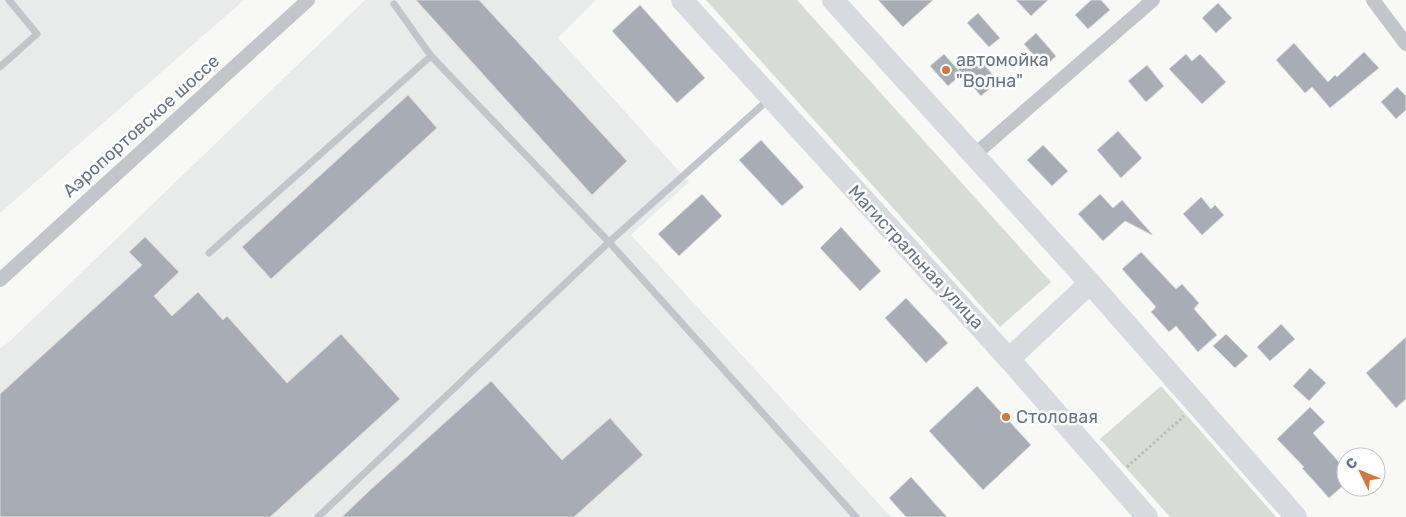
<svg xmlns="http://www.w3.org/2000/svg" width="1406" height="517" font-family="Rubik,sans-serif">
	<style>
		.built { fill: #e9eaea }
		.green { fill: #d7ddd6 }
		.building { fill: #a8adb5; stroke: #dadad9 }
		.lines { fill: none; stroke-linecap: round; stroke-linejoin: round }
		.path { stroke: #babcbf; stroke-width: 3; stroke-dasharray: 2.5 2.5; stroke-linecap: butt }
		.service { stroke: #c2c5c9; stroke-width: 7 }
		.minor { stroke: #c2c5c9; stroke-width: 14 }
		.primary { stroke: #d7dade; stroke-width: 22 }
		.poi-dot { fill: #d3773c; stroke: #fff; stroke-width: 2 }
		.labels { text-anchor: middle; stroke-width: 5; stroke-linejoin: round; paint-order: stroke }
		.poi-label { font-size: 18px; fill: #6a7584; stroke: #fff; text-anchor: start }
		.street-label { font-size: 18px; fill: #6a7584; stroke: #fff }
	</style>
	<rect width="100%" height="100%" fill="#f8f8f6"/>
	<g class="built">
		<path d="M 0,0 L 244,0 L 0,213 Z"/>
		<path d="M 365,0 L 596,0 L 558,38 L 689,182 L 631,235 L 891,517 L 0,517 L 0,348 L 9,342 Z"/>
	</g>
	<g class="green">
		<path d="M 706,0 L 797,0 L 1051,282 L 1000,327 Z"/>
		<path d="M 1161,386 L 1276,517 L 1170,517 L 1100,439 Z"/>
	</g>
	<g class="building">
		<path d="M 416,0 L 479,0 L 627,161 L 592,195 Z"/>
		<path d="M 878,0 L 933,0 L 903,27 Z"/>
		<path d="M 1016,0 L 1048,0 L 1031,16 Z"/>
		<path d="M 1091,0 L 1101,0 L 1110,10 L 1088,29 L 1075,15 Z"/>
		<path d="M 1218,3 L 1232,18 L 1216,33 L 1202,18 Z"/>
		<path d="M 640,5 L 705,78 L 677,103 L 612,31 Z"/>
		<path d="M 978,13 L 1000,38 L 989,47 L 967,23 Z"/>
		<path d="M 1036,33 L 1056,56 L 1044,67 L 1024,44 Z"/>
		<path d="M 1294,43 L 1328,82 L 1335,75 L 1337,77 L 1364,52 L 1379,68 L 1330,108 L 1312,87 L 1305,93 L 1276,60 Z"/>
		<path d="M 944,54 L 962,74 L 948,86 L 930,66 Z"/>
		<path d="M 975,54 L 998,81 L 981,96 L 958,69 Z"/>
		<path d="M 1186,54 L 1192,61 L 1200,54 L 1226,82 L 1202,104 L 1169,69 Z"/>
		<path d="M 1147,65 L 1164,86 L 1146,102 L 1128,81 Z"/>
		<path d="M 1397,87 L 1406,96 L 1406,110 L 1396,119 L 1381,102 Z"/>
		<path d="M 408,95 L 437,128 L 271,279 L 242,247 Z"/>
		<path d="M 1118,131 L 1142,158 L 1121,178 L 1097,150 Z"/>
		<path d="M 761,140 L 804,187 L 782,206 L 739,160 Z"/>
		<path d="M 1043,145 L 1068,171 L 1052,186 L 1027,160 Z"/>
		<path d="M 702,194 L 722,216 L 679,256 L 658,234 Z"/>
		<path d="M 1100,194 L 1113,208 L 1122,200 L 1152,234 L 1152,235 L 1125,221 L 1103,241 L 1078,214 Z"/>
		<path d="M 1201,197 L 1211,209 L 1215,205 L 1224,215 L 1202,235 L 1183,214 Z"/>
		<path d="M 841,227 L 881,271 L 860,291 L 820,248 Z"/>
		<path d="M 145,237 L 179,272 L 154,296 L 172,316 L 198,292 L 223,320 L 227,316 L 287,383 L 341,334 L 400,399 L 270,517 L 0,517 L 0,394 L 142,265 L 129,252 Z"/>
		<path d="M 1141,252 L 1176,289 L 1182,284 L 1199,303 L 1194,309 L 1217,335 L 1198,352 L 1176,326 L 1169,332 L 1151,312 L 1156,307 L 1122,269 Z"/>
		<path d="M 906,298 L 948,343 L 926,363 L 885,318 Z"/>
		<path d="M 1281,324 L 1295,339 L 1270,361 L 1257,347 Z"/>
		<path d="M 1226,334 L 1248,356 L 1235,368 L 1213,346 Z"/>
		<path d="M 1406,337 L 1406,399 L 1396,408 L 1366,373 Z"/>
		<path d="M 1310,368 L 1326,383 L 1309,401 L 1293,386 Z"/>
		<path d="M 491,381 L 562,460 L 610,418 L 643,455 L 574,517 L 342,517 L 369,491 Z"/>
		<path d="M 977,386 L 1031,445 L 983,490 L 929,431 Z"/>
		<path d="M 1310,407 L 1325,422 L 1313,433 L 1346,470 L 1346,483 L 1329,498 L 1302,468 L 1304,467 L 1277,439 Z"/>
		<path d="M 911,477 L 947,517 L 906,517 L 889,498 Z"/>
	</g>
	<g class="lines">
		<path class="path" d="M 1127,467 L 1184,416"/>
		<g class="service">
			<path d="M 0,67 L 37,34 L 9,0"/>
			<path d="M 769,99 L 609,242 L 856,517"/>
			<path d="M 209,253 L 431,56"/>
			<path d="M 318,517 L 609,242 L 431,56 L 394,4"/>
		</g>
		<g class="minor">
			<path d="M 1373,0 L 1406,44"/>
			<path d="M 973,156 L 1153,0"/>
			<path d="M 0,280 L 308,0"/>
		</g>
		<g class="primary">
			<path d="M 682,0 L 1009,359 L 1147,517"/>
			<path d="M 833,0 L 1090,283 L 1296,517"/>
			<path d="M 1009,359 L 1090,283"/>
		</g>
	</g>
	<g class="poi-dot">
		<circle cx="946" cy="70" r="5"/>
		<circle cx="1006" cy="417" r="5"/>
	</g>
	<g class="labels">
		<g class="poi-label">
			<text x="956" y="66">автомойка<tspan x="956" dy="21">"Волна"</tspan></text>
			<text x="1016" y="423">Столовая</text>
		</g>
		<g class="street-label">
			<text transform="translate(141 126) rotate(-42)" y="6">Аэропортовское шоссе</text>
			<text transform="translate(916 257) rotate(47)" y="6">Магистральная улица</text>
		</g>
	</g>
	<g transform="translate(1361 472) rotate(313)"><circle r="24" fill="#ffffff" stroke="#c3c8ce"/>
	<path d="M0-4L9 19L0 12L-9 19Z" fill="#d3773c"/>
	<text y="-8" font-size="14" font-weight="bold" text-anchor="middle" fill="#6a7584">С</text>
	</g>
</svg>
